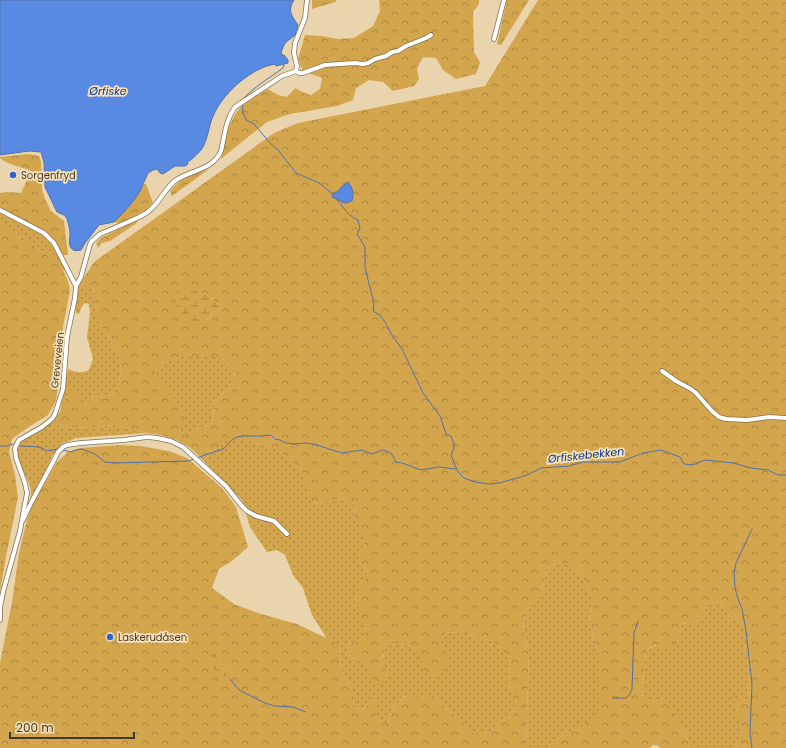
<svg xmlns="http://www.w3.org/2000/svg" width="786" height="748" font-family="Poppins,sans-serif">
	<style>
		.green { fill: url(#green-dots) }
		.forest { fill: url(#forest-crowns); fill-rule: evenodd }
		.wetland { fill: url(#wetland-marsh) }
		.water { fill: #5889e3; stroke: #5171ac }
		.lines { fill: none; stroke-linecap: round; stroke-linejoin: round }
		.stream { stroke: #5171ac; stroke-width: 1 }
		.minor-casing { stroke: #84704c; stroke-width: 5.5 }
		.minor { stroke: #fff; stroke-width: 4 }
		.poi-dot { fill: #2a64d1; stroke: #f7e1ba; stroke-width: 1.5 }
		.labels { text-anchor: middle; stroke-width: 3.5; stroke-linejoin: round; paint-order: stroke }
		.poi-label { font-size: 10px; fill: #42392a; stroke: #f7e1ba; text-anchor: start }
		.street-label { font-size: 10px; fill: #42392a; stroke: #f7e1ba }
		.water-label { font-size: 11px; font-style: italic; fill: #0e3888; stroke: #f7e1ba }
	</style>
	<defs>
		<pattern id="green-dots" width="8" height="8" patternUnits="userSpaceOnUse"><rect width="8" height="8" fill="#d3a54c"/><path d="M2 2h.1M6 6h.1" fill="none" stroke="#ad873f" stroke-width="1.8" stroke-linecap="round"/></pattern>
		<pattern id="forest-crowns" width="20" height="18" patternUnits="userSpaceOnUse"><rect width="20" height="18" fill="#d3a54c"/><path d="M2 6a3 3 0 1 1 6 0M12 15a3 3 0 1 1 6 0" fill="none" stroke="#ad873f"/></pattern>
		<pattern id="wetland-marsh" width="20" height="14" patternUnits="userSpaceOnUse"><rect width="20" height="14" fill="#d3a54c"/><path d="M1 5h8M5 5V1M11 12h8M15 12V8" fill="none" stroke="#ad873f"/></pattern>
	</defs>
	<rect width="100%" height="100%" fill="#ead4ae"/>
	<g class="green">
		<path d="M 0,213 L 40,234 L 49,240 L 66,271 L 63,270 L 44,252 L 40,251 L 29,240 L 19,236 L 16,232 L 0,225 Z"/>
		<path d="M 80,284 L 93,287 L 95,305 L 97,310 L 97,319 L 107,337 L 116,350 L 121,368 L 118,386 L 112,394 L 102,396 L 93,395 L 92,401 L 86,405 L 83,403 L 81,397 L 72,394 L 62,401 L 68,369 C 76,372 81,374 89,370 L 93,359 L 87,337 L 90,313 L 89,304 L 85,303 L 82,306 L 79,314 L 76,313 C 75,303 76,293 80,284 Z"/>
		<path d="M 182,357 L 221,357 L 236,372 L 231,384 L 215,402 L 212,423 L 184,435 L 179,431 L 177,402 L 157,381 L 155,371 L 159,364 Z"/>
		<path d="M 52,422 L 63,428 L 92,427 L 115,425 L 147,433 L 77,438 L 63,443 L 52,456 L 30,508 C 30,501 32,493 30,486 C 27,474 9,455 20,443 C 25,437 33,434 39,431 C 44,429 48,425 52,422 Z"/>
		<path d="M 225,440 L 246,440 L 276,449 L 301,469 L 308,489 L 307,497 L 314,504 L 343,498 L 354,504 L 355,518 L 362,530 L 364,546 L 360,553 L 359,560 L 367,575 L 355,596 L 356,605 L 367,635 L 359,641 L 347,644 L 348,654 L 353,659 L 364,657 L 369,669 L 382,660 L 385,648 L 392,643 L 412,646 L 422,653 L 422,669 L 445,651 L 440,642 L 445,633 L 458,632 L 492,641 L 509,658 L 509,686 L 516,700 L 513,716 L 498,722 L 491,733 L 473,733 L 456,715 L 438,701 L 434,696 C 424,699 416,699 405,696 L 399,702 L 393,705 L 388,723 L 380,721 L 377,716 L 373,700 L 363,709 L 354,708 L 353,692 L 340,666 L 341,645 L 327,639 L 312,615 L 303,588 L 293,575 L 285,555 L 277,550 L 267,552 L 250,527 L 242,500 L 199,456 L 220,447 Z"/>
		<path d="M 6,557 L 0,591 L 0,561 Z"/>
		<path d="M 557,563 L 572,563 L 581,575 L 594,602 L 589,617 L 593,636 L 598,651 L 598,718 L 552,741 L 549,748 L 526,748 L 529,650 L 523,629 L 528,605 L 542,592 L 546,569 Z"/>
		<path d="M 720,601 L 730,618 L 743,625 L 749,642 L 744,647 L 751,660 L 748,699 L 742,700 L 734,699 L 742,732 L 735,748 L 690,748 L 686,732 L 679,722 L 675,709 L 661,699 L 652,702 L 642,695 L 646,652 C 653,643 666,644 677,644 L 681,624 L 695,622 L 711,603 Z"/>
	</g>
	<g class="forest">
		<path d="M 312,0 L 337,0 L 335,2 L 312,9 Z"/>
		<path d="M 379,0 L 479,0 L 479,4 L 473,12 L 474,52 L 480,62 L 476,74 L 456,79 L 443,70 L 436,58 L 423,57 L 417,68 L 419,79 L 414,86 L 393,91 L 383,82 L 369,80 L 356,88 L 353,100 L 337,106 L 290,114 L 267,122 L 248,137 L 221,159 C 224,143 229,119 241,107 C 248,101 260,94 268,89 L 278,95 L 287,97 L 295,88 L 302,92 L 311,95 L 320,89 L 322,78 L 303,71 L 298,59 L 305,35 L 321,36 L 338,39 L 354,38 L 373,26 L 380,11 Z"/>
		<path d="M 507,0 L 529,0 L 501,45 L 497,44 Z"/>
		<path d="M 538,0 L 786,0 L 786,748 L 735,748 L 742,732 L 734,699 L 736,694 L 742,700 L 748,699 L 751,660 L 744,647 L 749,642 L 743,626 L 730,618 L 720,601 L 711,603 L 695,622 L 681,624 L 677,644 L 672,650 L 655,645 L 648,649 L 646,652 L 642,695 L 652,702 L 661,699 L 669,702 L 675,709 L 679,722 L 686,732 L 690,748 L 660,748 L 658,746 L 653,745 L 650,748 L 549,748 L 552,741 L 598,717 L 598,651 L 593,636 L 589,617 L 594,602 L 581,575 L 572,563 L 557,563 L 546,569 L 542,592 L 528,606 L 523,629 L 529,650 L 526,748 L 0,748 L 0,663 L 12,602 L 19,553 L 27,520 L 32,505 L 57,462 L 68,452 L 80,448 L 120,445 L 140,446 L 169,451 L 187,458 L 222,488 L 236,507 L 248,547 L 232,561 L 219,569 L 212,588 L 234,604 L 261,614 L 297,624 L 341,645 L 340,666 L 353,692 L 354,708 L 363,709 L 373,700 L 378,701 L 377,716 L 380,721 L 388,723 L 393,705 L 399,702 L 406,696 C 416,699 424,699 434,696 L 438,701 L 456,715 L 473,733 L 491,733 L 498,722 L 513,716 L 516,700 L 509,686 L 509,658 L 492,641 L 458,632 L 445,633 L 440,642 L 445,651 L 448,664 L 440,673 L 429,677 L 422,669 L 421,653 L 412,646 L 392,643 C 378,654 382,661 388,675 L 383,684 L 377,687 L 372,684 L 369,669 L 364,658 L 353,659 L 348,654 L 347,644 L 359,641 L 366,635 L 356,605 L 355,596 L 367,575 L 359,560 L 360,553 L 364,546 L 362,530 L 355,518 L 354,504 L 343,498 L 314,504 L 307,497 L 308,489 L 301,469 L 276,449 L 246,440 L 225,440 L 220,447 L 199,456 L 189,447 L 177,440 L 161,435 L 147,433 L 115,425 L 92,427 L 63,428 L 52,422 L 60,412 L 62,401 C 68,397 74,390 80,396 C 83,399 83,402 86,405 L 92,401 L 93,395 L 95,394 L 102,396 L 112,394 L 118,386 L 121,368 L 116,350 L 107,337 L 97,319 L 97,310 L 95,305 L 93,287 L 80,284 L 94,262 L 274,133 L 298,123 L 485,86 ZM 209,296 L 216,303 L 221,305 L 223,308 L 214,312 L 205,321 ZM 182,357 L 221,357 L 236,372 L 231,384 L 215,402 L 212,423 L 184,435 L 179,431 L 185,416 L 177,402 L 157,380 L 155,371 L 159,364 ZM 215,653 L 223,665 L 230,668 L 215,671 Z"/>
		<path d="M 28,154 L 39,156 L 41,162 L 42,189 L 45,199 L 51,211 L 64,221 L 68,255 L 61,255 L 55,244 L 49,234 L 0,207 L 0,193 L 7,192 L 21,193 L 31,171 C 20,166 10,166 0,158 L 0,157 Z"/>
		<path d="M 209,169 L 172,196 L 170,191 L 182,179 L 196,173 Z"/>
		<path d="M 143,184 L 146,184 L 153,203 L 146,210 L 132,217 L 119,223 L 114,222 C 127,210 136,200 143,184 Z"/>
		<path d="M 137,220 L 137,223 L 110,241 L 102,243 L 98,248 L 96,243 L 101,238 Z"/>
		<path d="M 0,225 L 16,232 L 19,236 L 29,240 L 40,251 L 44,252 L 63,270 L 68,281 L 70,291 L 60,342 L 59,377 L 56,401 L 48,415 L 27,428 L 12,439 L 9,452 L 15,475 L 18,497 L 6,557 L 0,561 Z"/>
	</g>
	<g class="wetland">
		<path d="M 187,287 L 209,296 L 216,303 L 221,305 L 223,308 L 214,312 L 205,321 L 194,321 L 179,316 L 175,302 L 178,288 Z"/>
		<path d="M 211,652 L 215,653 L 223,665 L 230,668 L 231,672 L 230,675 L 228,677 C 215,674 210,667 209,655 Z"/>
	</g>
	<g class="water">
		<path d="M 0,0 L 294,0 C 287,11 292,16 298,25 L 295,35 L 285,43 L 281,52 L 282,55 L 284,55 L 288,60 L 288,63 L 276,66 L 276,64 C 252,67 225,92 215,112 C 209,123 209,134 204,145 C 201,152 193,158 187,163 L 188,164 L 185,166 L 175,166 L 163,174 L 160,173 L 157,169 L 153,170 L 148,173 L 140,191 L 134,200 L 125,211 L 114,222 L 99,225 L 85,243 L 81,250 C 68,253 69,243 70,234 C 70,231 68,218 65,216 C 63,214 59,213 57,212 L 45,187 L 44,162 L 41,152 L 29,151 L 0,155 Z"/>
		<path d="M 348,182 C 353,189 354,192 352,201 L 345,203 L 332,197 L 333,194 C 341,190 341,186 348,182 Z"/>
	</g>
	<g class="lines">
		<g class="stream">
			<path d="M 242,101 L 242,100 C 255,86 268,79 283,68 L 284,64"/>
			<path d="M 242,104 L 243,112 L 246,120 L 254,124 L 271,144 L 278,150 L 296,173 L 319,183 L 333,194"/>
			<path d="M 337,200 C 344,208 348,216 358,220 L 360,228 L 357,234 L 365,247 L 365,266 L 368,280 L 374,303 L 373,311 L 380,315 L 385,322 L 392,335 L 402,349 L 417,380 L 423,393 L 440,416 L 446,434 L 451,436 L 454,444 L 454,448 L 451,455 L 454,463 L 458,472 L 464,478 L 475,482 L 490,484 L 499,483 L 510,480 L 527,475 L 541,468 L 569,466 L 583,462 L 620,462 L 643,453 L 661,450 L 680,457 L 684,464 L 693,465 L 705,460 L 733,463 L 751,468 L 768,470 L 778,475 L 786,475"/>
			<path d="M 0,446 L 6,446 L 13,444"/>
			<path d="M 20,446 C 28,447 41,445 46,451 L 53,450 L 58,449"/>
			<path d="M 63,450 L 71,452 L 75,450 L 82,449 L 95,454 L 105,462 L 114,463 L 189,461 L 194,459"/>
			<path d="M 199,457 L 223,449 C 228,446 229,441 235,438 C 243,434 252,437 261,436 C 264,436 268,435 271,435 L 275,439 L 280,440 L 286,443 L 296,444 L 306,443 L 313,444 L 342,453 L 362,450 L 372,454 L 383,450 L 391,453 L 396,462 L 402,463 L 421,470 L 439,467 L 456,469"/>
			<path d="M 230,679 L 239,690 L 265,703 L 275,706 L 293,707 L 306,712"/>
			<path d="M 613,698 L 626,698 L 630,694 L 632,689 L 634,633 L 638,621"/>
			<path d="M 752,748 L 750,732 L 752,684 L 746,631 L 742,609 L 738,599 L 735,588 L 734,573 L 736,563 L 752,529"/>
		</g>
		<defs>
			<g id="minor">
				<path d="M 494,39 L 504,0"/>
				<path d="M 296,71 L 299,73 L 303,73 L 325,65 L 355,63 L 363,64 L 368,63 L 375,59 L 386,56 L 392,52 L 398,51 L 406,46 L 426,38 L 431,35"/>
				<path d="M 0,210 L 44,233 L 54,243 L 76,286 L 75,298 L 67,337 L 63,389 L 55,414 L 52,419 L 42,427 L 19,440 L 15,448 L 16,458 L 25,483 L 27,493 L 20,531 L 3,592 L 0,608 L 0,620"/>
				<path d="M 76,286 L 81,277 L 90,244 L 92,241 L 100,234 C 110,230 119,226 128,222 C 136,218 144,216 150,210 C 160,202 166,187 176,180 C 191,170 213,170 221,151 C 225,135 225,121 235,107 L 282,76 L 296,71 L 297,66 L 294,53 L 295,43 L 305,18 L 307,0"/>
				<path d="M 662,371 L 676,381 L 691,389 L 696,393 L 712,411 L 719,417 L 726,419 L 747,420 L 769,417 L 786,418"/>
				<path d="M 23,520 L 31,503 L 53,462 L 58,452 L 63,447 L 67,445 L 81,443 L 124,440 L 147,437 L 157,438 L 171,441 L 183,447 L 226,486 L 241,505 L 247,511 L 256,516 L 274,521 L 287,534"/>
			</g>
		</defs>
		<use href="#minor" class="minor-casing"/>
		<use href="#minor" class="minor"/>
	</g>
	<g class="poi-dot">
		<circle cx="13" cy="175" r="4"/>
		<circle cx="110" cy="637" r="4"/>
	</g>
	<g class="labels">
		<g class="poi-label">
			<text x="21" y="179">Sorgenfryd</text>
			<text x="118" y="641">Laskerudåsen</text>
		</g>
		<g class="street-label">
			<text transform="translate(57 360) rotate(-84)" y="4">Greveveien</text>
		</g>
		<g class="water-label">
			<text x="108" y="95">Ørfiske</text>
			<text transform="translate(586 455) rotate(-6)" y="4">Ørfiskebekken</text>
		</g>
	</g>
	<path d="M10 732v6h124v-6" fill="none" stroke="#42392a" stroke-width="2"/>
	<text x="16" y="732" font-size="12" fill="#42392a" stroke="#f7e1ba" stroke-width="3" paint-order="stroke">200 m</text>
</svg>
